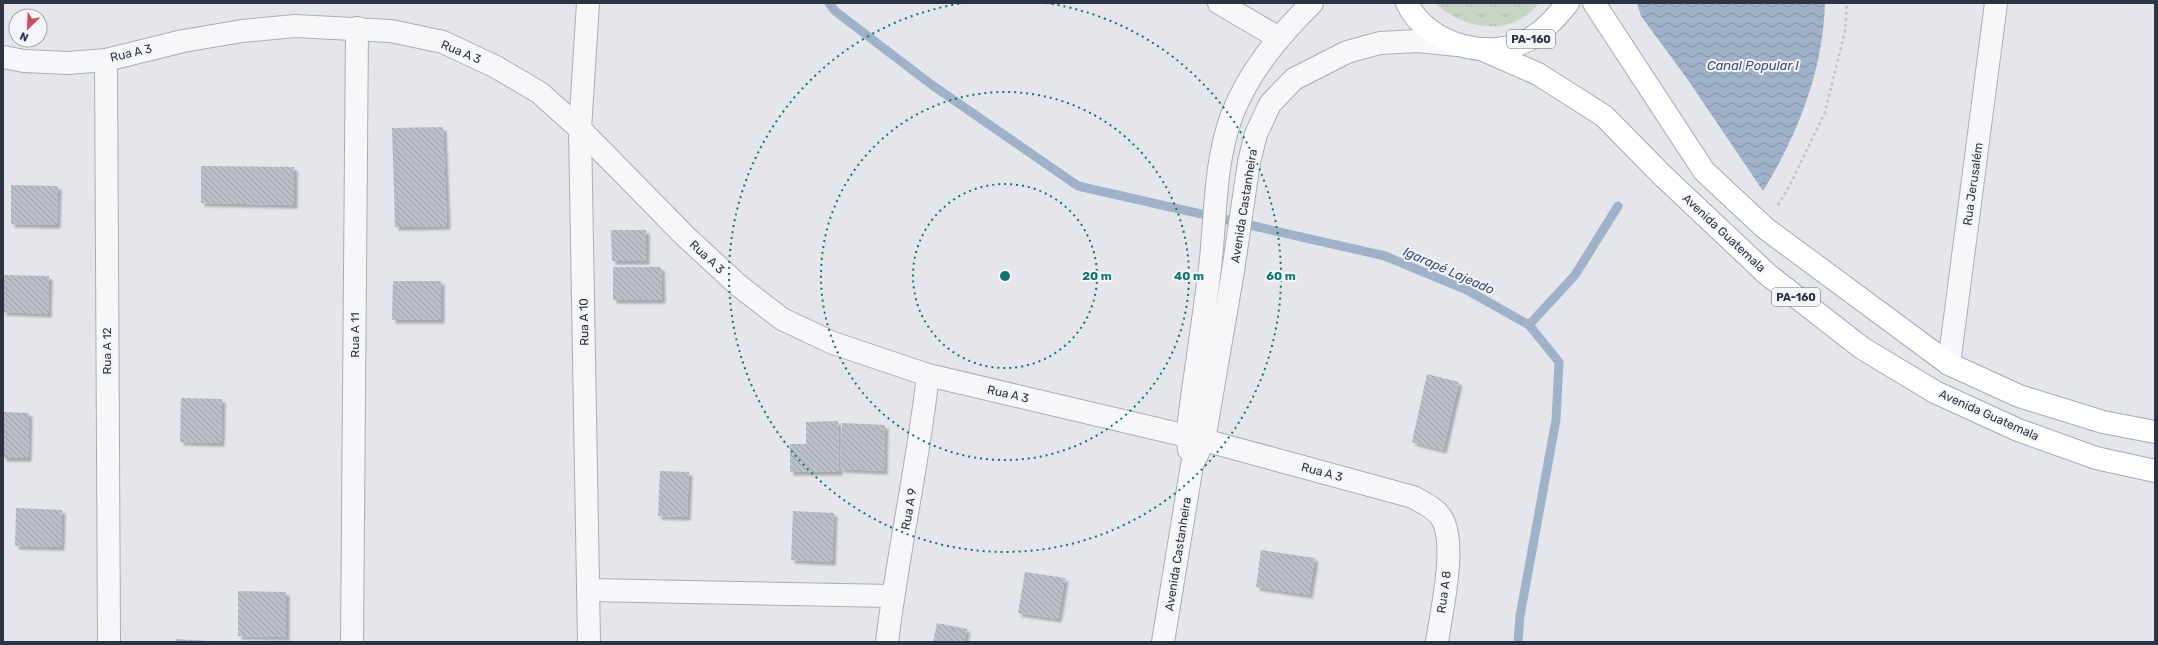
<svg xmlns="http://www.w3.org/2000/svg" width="2158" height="645" font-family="Rubik,sans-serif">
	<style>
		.park { fill: url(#park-tufts) }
		.water { fill: url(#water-waves) }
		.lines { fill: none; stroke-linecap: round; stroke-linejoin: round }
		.stream { stroke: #a0b2ca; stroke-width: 9 }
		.building { fill: url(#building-back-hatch); filter: url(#shadow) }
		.minor-casing { stroke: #a9adb5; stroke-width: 24 }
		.major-casing { stroke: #a3aab7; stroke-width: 24 }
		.path { stroke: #c2c4ca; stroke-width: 2.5; stroke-dasharray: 3 3; stroke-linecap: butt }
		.minor { stroke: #f7f7fa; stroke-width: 22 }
		.major { stroke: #fff; stroke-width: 22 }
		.ring { fill: none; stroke: #0f766e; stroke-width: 2; stroke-dasharray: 2 4 }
		.labels { text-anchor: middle; stroke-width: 4; stroke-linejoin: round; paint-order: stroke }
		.shield { fill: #f4f5f8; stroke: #686d79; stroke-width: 1 }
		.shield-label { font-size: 11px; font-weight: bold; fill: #2c3343 }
		.street-label { font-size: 12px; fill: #2c3343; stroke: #f4f5f8 }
		.water-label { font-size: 13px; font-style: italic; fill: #374f76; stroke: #f4f5f8 }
		.centre { fill: #0f766e; stroke: #f4f5f8; stroke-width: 2 }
		.ring-label { font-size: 12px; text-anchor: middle; font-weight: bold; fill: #0f766e; stroke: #f4f5f8; stroke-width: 4; stroke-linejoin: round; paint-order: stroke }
	</style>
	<defs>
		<pattern id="park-tufts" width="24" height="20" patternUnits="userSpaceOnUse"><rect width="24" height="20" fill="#c8d5c5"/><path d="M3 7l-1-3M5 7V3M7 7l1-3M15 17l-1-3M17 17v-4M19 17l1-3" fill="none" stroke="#acb7aa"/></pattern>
		<pattern id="water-waves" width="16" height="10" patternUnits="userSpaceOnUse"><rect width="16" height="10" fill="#a0b2ca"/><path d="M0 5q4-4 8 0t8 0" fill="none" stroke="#8391a6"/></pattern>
		<pattern id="building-back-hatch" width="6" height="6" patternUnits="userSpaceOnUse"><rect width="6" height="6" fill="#bbbfc8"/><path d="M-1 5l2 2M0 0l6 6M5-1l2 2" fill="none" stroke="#989ca4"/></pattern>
		<filter id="shadow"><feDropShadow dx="3.5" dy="3.5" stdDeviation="1" flood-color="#0004"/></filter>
	</defs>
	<rect width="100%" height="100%" fill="#e4e6eb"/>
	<path class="park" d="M 1435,3 L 1539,3 C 1511,38 1464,30 1435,3 Z"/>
	<path class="water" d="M 1637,3 L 1825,3 C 1823,71 1798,134 1763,191 L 1688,80 L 1641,16 Z"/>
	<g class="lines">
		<g class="stream">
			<path d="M 829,3 L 835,11 L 932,85 L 1078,186 L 1385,256 L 1467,290 L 1529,325 L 1559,362 L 1556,420 L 1520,616 L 1518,642"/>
			<path d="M 1529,325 L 1575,275 L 1618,206"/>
		</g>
	</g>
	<g class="building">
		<path d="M 443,127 L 447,226 L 395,227 L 392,128 Z"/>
		<path d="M 201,166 L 294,167 L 294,205 L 201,203 Z"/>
		<path d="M 11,185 L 58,186 L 57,225 L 11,224 Z"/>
		<path d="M 611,230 L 646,230 L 646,261 L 612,261 Z"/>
		<path d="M 613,267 L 661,267 L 662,300 L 613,300 Z"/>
		<path d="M 3,275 L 49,276 L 48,314 L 3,312 Z"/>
		<path d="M 393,281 L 441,281 L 441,320 L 392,320 Z"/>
		<path d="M 1427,374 L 1459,382 L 1443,450 L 1412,442 Z"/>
		<path d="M 181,398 L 222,399 L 221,443 L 180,442 Z"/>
		<path d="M 3,412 L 29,413 L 28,458 L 3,458 Z"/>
		<path d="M 838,421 L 839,472 L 790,472 L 790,444 L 806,444 L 806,422 Z"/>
		<path d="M 842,423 L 885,425 L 884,471 L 840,469 Z"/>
		<path d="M 660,471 L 689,472 L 687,517 L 658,516 Z"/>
		<path d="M 16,508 L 62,510 L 61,547 L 15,546 Z"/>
		<path d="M 793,511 L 834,513 L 832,562 L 791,560 Z"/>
		<path d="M 1261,550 L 1315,558 L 1309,595 L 1256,587 Z"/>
		<path d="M 1025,572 L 1065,578 L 1058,619 L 1018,613 Z"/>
		<path d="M 238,591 L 286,592 L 286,637 L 238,636 Z"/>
		<path d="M 937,623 L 967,629 L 964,642 L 933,642 Z"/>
		<path d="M 176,639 L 211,641 L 211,642 L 176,642 Z"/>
	</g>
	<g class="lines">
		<defs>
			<g id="minor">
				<path d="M 588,3 L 580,129 L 589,642"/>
				<path d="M 1219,3 L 1279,38"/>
				<path d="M 3,57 L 24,61 L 68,63 L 106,60 L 183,41 L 242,31 L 295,26 L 391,31 L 443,42 L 496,67 L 540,93 L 580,129 L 685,236 L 738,285 L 782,319 L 833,343 L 928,375 L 1204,440 L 1413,497 C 1423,503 1434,507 1441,517 C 1458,542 1441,613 1437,642"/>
				<path d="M 106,60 L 109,642"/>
				<path d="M 1949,364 L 1996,3"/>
				<path d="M 1189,450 L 1187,436 C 1194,380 1203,324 1210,268 C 1216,217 1214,163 1232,115 C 1249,71 1279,36 1312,3"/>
				<path d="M 589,590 L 893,596"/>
				<path d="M 352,642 L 357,28"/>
				<path d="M 887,642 C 898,552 918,465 928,375"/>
				<path d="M 1163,642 L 1192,465 L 1204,440 L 1233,271 L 1249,162 L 1256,134 L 1270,104 L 1294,79 L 1347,52 L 1380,43 L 1418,41 L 1457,45"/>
			</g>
			<g id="major">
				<path d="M 1407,3 C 1427,46 1494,63 1533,37 C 1547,28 1557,16 1568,3"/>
				<path d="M 1594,3 L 1704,171 L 1765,228 L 1949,364 L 2019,396 L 2103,422 L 2155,432"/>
				<path d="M 1481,49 L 1538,74 L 1604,116 L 1662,175 L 1767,274 L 1862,348 L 1935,392 L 2018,430 L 2096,458 L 2155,471"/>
			</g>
		</defs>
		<use href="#minor" class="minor-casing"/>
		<use href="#major" class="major-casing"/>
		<path class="path" d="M 1778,205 L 1790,185 L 1825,112 L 1845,31 L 1847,3"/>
		<use href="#minor" class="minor"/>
		<use href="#major" class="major"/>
	</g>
	<g class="ring">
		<circle cx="1005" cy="276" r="92"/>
		<circle cx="1005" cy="276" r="184"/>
		<path d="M1046 3A276 276 0 1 1 964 3"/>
	</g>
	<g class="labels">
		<g class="shield">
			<rect x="1507" y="30" width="48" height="18" rx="3"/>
			<rect x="1772" y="288" width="48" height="18" rx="3"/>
		</g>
		<g class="shield-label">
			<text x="1531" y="43">PA-160</text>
			<text x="1796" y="301">PA-160</text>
		</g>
		<g class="street-label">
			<text transform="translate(461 52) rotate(23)" y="4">Rua A 3</text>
			<text transform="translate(131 53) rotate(-13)" y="4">Rua A 3</text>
			<text transform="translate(1973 184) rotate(-82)" y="4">Rua Jerusalém</text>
			<text transform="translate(1244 206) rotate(-81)" y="4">Avenida Castanheira</text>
			<text transform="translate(1724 233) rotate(43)" y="4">Avenida Guatemala</text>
			<text transform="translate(707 257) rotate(43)" y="4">Rua A 3</text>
			<text transform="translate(584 322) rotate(-91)" y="4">Rua A 10</text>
			<text transform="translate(355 335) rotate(-90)" y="4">Rua A 11</text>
			<text transform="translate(107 351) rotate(-90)" y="4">Rua A 12</text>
			<text transform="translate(1008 394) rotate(13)" y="4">Rua A 3</text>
			<text transform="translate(1989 415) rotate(24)" y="4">Avenida Guatemala</text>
			<text transform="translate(1322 472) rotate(15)" y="4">Rua A 3</text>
			<text transform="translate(909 509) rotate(-80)" y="4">Rua A 9</text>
			<text transform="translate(1178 554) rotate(-81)" y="4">Avenida Castanheira</text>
			<text transform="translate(1444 592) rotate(-82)" y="4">Rua A 8</text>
		</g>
		<g class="water-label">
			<text x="1753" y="70">Canal Popular I</text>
			<text transform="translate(1449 270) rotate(24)" y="5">Igarapé Lajeado</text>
		</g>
	</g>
	<circle cx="1005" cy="276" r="6" class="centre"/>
	<g class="ring-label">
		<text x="1097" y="280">20 m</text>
		<text x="1189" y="280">40 m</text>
		<text x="1281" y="280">60 m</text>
	</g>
	<rect width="2158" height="645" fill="none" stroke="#2c3343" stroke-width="8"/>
	<g transform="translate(28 28) rotate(204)"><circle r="19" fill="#f4f5f8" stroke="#a4a7b0"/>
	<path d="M0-3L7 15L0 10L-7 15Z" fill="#cb4e59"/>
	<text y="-6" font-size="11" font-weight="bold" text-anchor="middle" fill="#2c3343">N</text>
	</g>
</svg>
